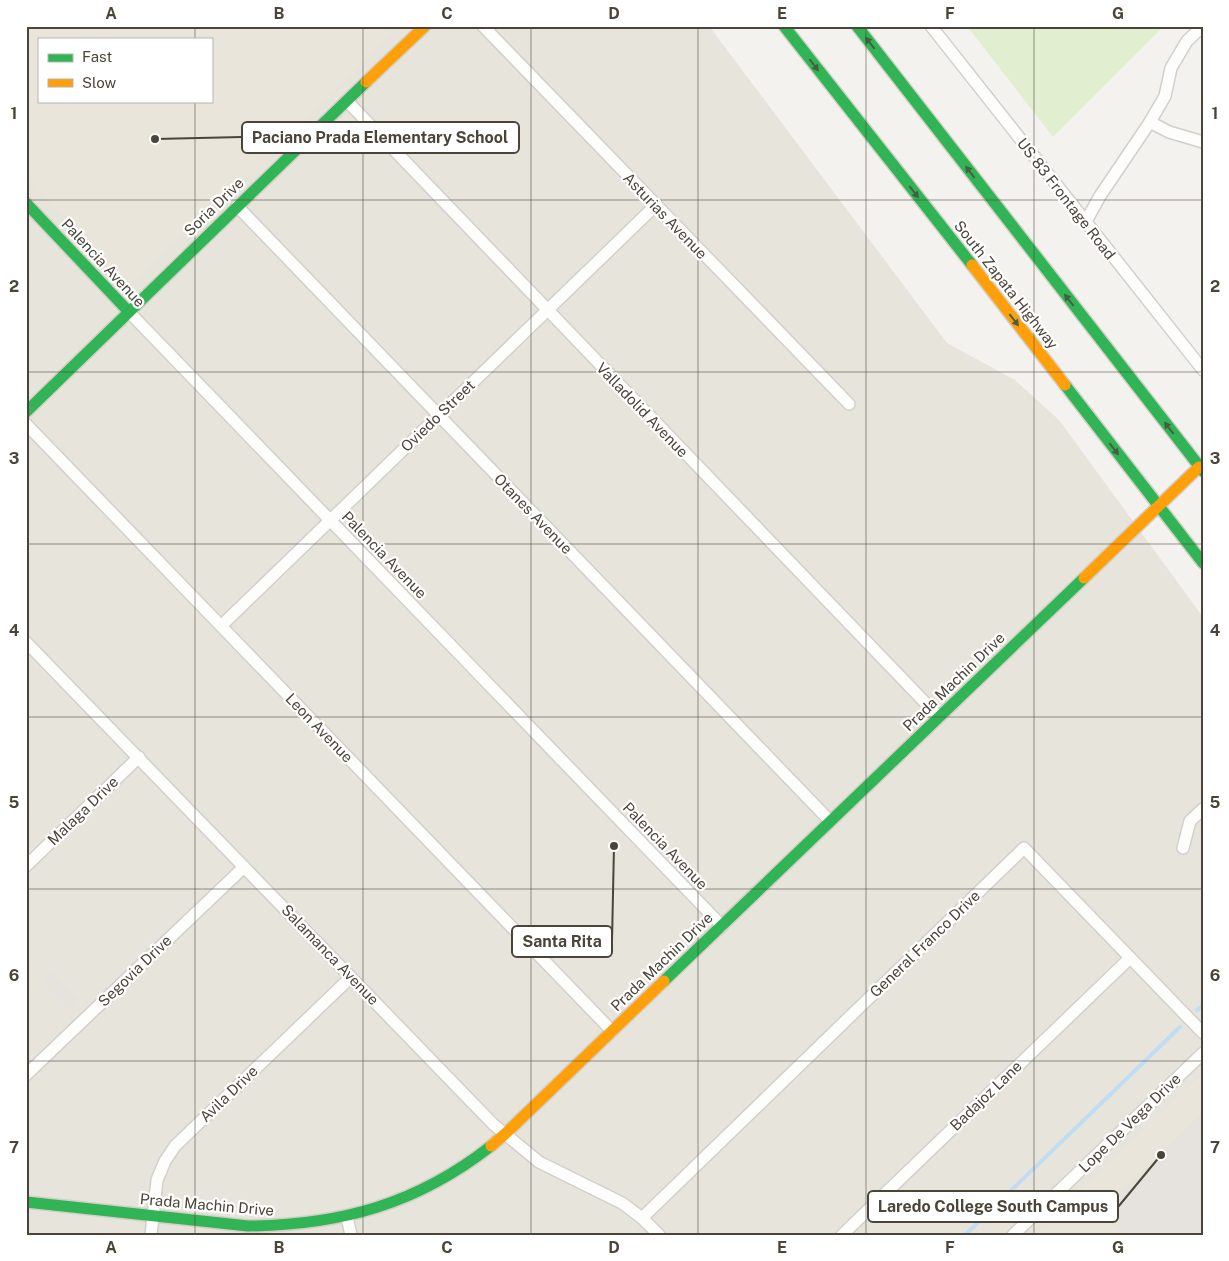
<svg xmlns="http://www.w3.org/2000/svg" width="1229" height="1261" font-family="'Public Sans',sans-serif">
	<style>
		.residential { fill: #e7e4dc; fill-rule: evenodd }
		.education { fill: #eae5da; fill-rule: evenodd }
		.green { fill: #e1eecf }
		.parking { fill: #e6e3df }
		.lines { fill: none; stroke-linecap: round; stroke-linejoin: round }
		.stream { stroke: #c0ddf1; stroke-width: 4 }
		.street-casing { stroke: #d2d0cb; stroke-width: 14 }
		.fast-casing { stroke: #d3cfc5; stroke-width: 14 }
		.slow-casing { stroke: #d3cfc5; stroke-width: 14 }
		.street { stroke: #fdfdfc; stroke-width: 11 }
		.fast { stroke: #30b455; stroke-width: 11 }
		.slow { stroke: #ff9f0a; stroke-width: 11 }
		.oneway { fill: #446040 }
		.grid { fill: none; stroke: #4b4439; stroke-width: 1; stroke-opacity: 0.55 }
		.labels { text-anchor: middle; stroke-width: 4.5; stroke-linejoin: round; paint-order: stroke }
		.street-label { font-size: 15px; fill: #4b4439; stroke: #fff }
		.leader { fill: none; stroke: #4b4439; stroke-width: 2 }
		.callout-dot { fill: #4b4439; stroke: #fff; stroke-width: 2 }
		.callout { fill: #fff; stroke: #4b4439; stroke-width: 2 }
		.callout-label { font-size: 16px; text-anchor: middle; font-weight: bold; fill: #4b4439 }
		.neatline { fill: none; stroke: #4b4439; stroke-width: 2 }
		.grid-label { font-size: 16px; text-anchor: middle; font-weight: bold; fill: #4b4439 }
	</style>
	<rect width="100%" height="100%" fill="#f4f2ee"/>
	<path class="residential" d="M 26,26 L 709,26 L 947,343 L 1015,380 L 1059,420 L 1203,617 L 1203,1075 L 1037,1235 L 26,1235 ZM 39,39 L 211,39 L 211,101 L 39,101 Z"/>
	<g class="education">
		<path d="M 27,26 L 400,26 L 136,280 L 126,281 L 26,176 ZM 39,39 L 211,39 L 211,101 L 39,101 Z"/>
		<path d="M 1203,1075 L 1203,1235 L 1037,1235 Z"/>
	</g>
	<path class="green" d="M 967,26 L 1164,26 L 1053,137 Z"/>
	<g class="parking">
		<path d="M 49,970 L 80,1002 L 72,1010 L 41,978 Z"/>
		<path d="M 1203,1113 L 1203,1235 L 1122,1235 L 1109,1215 L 1111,1201 Z"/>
	</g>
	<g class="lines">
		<g class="stream">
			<path d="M 1197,1010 L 1203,1005"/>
			<path d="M 965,1235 L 1180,1027"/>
		</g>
		<defs>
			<g id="street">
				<path d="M 483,26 L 849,404"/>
				<path d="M 931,26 L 1203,370"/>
				<path d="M 347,101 L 939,717"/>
				<path d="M 1150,122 L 1169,132 L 1203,142"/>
				<path d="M 237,206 L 830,821"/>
				<path d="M 1085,223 L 1100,196 L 1150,122 L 1165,96 L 1171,68 L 1187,41 L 1203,26"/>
				<path d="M 129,312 L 722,926"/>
				<path d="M 26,424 L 612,1031"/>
				<path d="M 221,626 L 655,206"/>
				<path d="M 26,642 L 493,1124 L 539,1162 L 622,1203 L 642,1218 L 659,1235"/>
				<path d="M 1183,848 L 1190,821 L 1203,809"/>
				<path d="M 26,866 L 139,757"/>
				<path d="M 26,1075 L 244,867"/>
				<path d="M 347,1217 L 351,1235"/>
				<path d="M 642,1218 L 1024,848 L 1203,1033"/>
				<path d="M 151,1235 L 157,1180 L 165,1161 L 175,1146 L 351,977"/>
				<path d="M 842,1235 L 1130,958"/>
				<path d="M 1013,1235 L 1203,1053"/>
			</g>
			<g id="fast">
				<path d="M 784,26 L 972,265"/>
				<path d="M 857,26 L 1203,471"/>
				<path d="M 26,203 L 129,312"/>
				<path d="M 1065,385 L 1203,563"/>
				<path d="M 26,412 L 366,82"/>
				<path d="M 664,981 L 1084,578"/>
				<path d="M 26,1202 L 248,1226 C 341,1225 417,1204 491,1146"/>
			</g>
			<g id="slow">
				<path d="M 366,82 L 425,26"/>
				<path d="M 972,265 L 1065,385"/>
				<path d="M 1084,578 L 1199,467"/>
				<path d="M 491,1146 L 505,1134 L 664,981"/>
			</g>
		</defs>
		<use href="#street" class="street-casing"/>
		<use href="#fast" class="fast-casing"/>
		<use href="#slow" class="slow-casing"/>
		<use href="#street" class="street"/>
		<use href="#fast" class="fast"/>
		<use href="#slow" class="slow"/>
	</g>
	<defs><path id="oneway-solid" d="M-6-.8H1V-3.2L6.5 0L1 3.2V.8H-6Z" transform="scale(1.25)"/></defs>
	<g class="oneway">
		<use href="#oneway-solid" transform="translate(870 43) rotate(-128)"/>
		<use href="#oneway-solid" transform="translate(814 65) rotate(52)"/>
		<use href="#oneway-solid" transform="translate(970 172) rotate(-128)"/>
		<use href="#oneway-solid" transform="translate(914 192) rotate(52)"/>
		<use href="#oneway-solid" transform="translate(1069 300) rotate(-128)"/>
		<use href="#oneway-solid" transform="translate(1014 320) rotate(52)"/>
		<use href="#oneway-solid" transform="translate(1169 428) rotate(-128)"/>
		<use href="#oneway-solid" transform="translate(1114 449) rotate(52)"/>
	</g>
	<path class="grid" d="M 195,26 L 195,39M 363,26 L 363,1235M 531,26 L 531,1235M 698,26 L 698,1235M 866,26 L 866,1235M 1034,26 L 1034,1235M 195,101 L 195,1235M 26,200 L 1203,200M 26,372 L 1203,372M 26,544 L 1203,544M 26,717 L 1203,717M 26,889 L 1203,889M 26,1061 L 1203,1061"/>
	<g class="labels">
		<g class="street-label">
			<text transform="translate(1066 199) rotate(52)" y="5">US 83 Frontage Road</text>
			<text transform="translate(214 207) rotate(-44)" y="5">Soria Drive</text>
			<text transform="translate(665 216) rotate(46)" y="5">Asturias Avenue</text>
			<text transform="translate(103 263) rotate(47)" y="5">Palencia Avenue</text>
			<text transform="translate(1006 285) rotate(52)" y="5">South Zapata Highway</text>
			<text transform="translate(642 410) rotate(46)" y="5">Valladolid Avenue</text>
			<text transform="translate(438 416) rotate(-44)" y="5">Oviedo Street</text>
			<text transform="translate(533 514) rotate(46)" y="5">Otanes Avenue</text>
			<text transform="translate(384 555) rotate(46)" y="5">Palencia Avenue</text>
			<text transform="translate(954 682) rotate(-44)" y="5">Prada Machin Drive</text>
			<text transform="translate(319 728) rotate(46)" y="5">Leon Avenue</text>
			<text transform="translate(83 811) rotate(-44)" y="5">Malaga Drive</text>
			<text transform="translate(665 846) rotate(46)" y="5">Palencia Avenue</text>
			<text transform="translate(925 944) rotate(-44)" y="5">General Franco Drive</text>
			<text transform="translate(330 955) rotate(46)" y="5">Salamanca Avenue</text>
			<text transform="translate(662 962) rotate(-44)" y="5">Prada Machin Drive</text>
			<text transform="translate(135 971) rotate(-44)" y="5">Segovia Drive</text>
			<text transform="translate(229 1094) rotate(-44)" y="5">Avila Drive</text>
			<text transform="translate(986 1096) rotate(-44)" y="5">Badajoz Lane</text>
			<text transform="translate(1130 1123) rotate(-44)" y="5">Lope De Vega Drive</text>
			<text transform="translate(207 1205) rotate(5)" y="5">Prada Machin Drive</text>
		</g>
	</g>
	<path class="leader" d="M155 139L242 137M614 846L612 941M1161 1155L1118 1207"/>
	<g class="callout-dot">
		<circle cx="155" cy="139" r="5"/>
		<circle cx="614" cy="846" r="5"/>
		<circle cx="1161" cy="1155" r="5"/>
	</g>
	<g class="callout">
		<rect x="242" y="122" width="277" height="31" rx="5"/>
		<rect x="512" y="926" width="100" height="31" rx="5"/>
		<rect x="868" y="1191" width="250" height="31" rx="5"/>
	</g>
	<g class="callout-label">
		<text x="380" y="143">Paciano Prada Elementary School</text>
		<text x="562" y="947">Santa Rita</text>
		<text x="993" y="1212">Laredo College South Campus</text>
	</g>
	<rect width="1229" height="1261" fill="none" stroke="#ffffff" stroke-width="55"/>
	<rect x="38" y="38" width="175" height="65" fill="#ffffff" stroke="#b7b4b0"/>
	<rect x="48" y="54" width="25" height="8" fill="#30b455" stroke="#b7b4b0"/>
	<text x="82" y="62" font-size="15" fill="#4b4439">Fast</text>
	<rect x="48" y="79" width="25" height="8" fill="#ff9f0a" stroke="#b7b4b0"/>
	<text x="82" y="88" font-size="15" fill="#4b4439">Slow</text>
	<rect x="28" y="28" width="1174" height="1206" class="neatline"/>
	<g class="grid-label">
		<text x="111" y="19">A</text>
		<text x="279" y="19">B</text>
		<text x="447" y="19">C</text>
		<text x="614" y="19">D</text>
		<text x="782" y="19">E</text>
		<text x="950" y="19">F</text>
		<text x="1118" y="19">G</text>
		<text x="14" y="119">1</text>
		<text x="1215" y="119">1</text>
		<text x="14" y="292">2</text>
		<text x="1215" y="292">2</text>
		<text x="14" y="464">3</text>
		<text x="1215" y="464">3</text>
		<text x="14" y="636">4</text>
		<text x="1215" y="636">4</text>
		<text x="14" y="808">5</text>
		<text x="1215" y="808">5</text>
		<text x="14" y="981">6</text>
		<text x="1215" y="981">6</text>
		<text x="14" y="1153">7</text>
		<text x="1215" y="1153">7</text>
		<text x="111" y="1253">A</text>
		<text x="279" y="1253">B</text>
		<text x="447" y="1253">C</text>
		<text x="614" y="1253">D</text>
		<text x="782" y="1253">E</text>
		<text x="950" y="1253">F</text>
		<text x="1118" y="1253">G</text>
	</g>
</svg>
